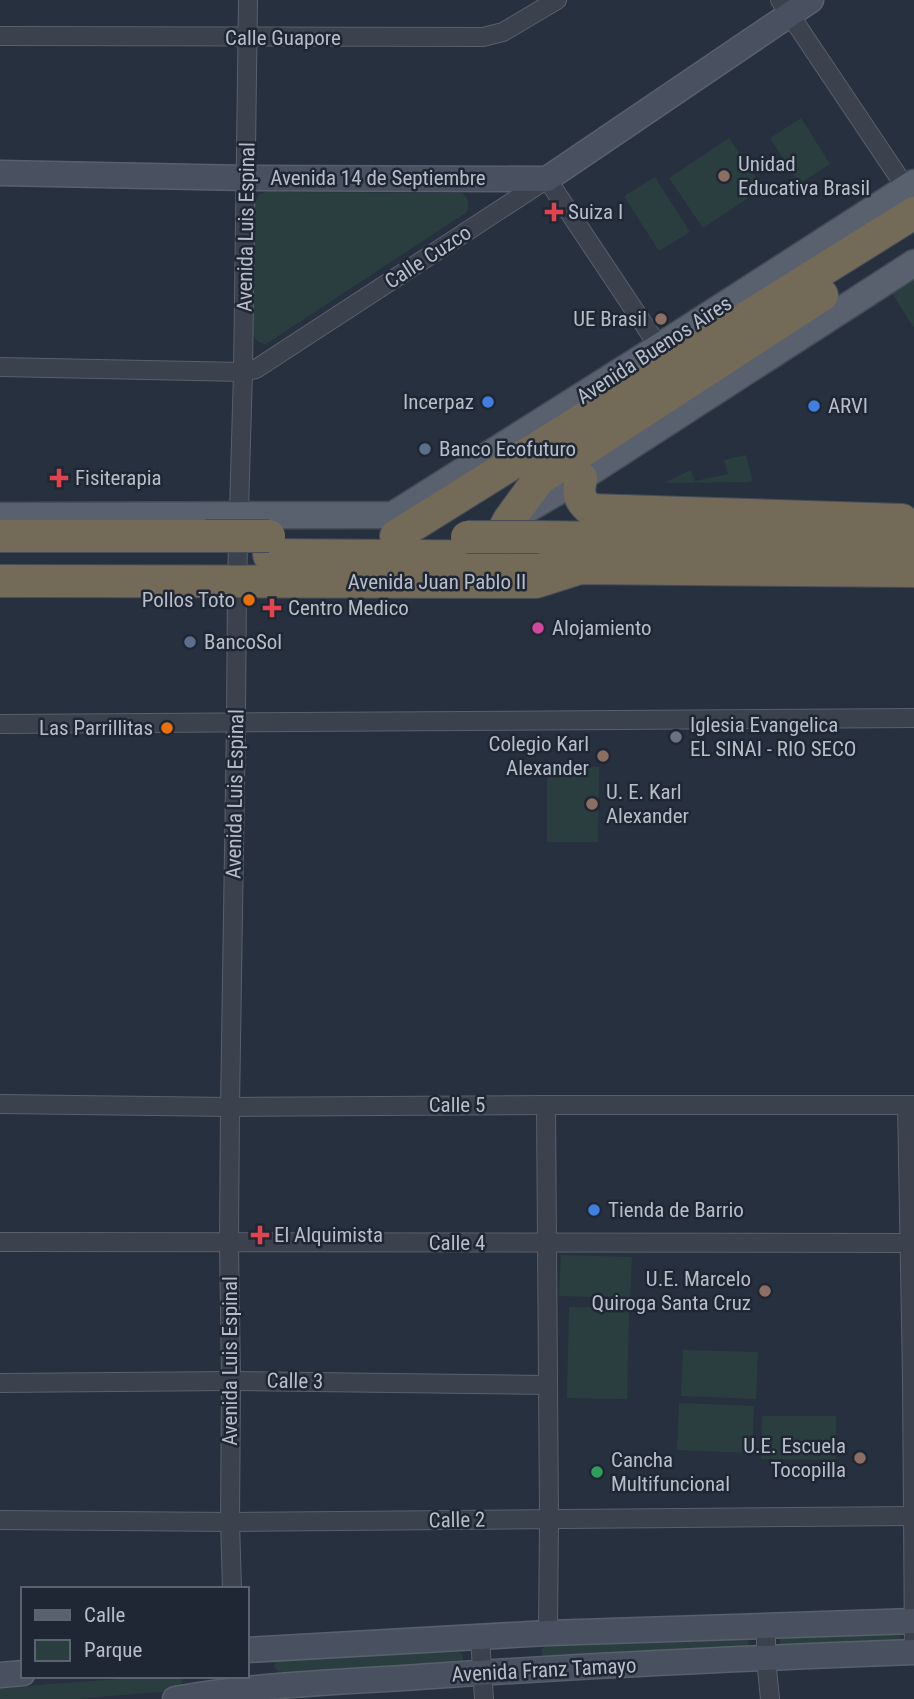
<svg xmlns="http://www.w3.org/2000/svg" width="914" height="1699" font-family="'Roboto Condensed',sans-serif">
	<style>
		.green { fill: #2a3e40 }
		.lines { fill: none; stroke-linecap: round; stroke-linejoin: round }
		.street-casing { stroke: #58606c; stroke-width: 20 }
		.secondary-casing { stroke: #58606c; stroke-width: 27 }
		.primary-casing { stroke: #444b58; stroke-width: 29 }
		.highway-casing { stroke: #454d59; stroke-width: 34 }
		.street { stroke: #3b424e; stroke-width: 18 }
		.secondary { stroke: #495161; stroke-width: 24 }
		.primary { stroke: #59616e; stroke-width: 26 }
		.highway { stroke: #746a58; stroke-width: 32 }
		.highway-bridge-casing { stroke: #454d59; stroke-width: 34; stroke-linecap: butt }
		.highway-bridge { stroke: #746a58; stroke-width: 32 }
		.education-dot { fill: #8d6e63; stroke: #1f2734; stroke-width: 2.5 }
		.health-dot { fill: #e0444e; stroke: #1f2734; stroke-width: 2.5 }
		.shop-dot { fill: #3f7fe0; stroke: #1f2734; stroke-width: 2.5 }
		.service-dot { fill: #5c6f8a; stroke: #1f2734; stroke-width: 2.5 }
		.food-dot { fill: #e8710a; stroke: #1f2734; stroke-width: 2.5 }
		.hotel-dot { fill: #d1479c; stroke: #1f2734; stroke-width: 2.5 }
		.worship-dot { fill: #6b7280; stroke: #1f2734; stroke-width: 2.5 }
		.leisure-dot { fill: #2e9e5b; stroke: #1f2734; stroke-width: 2.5 }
		.labels { text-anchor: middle; stroke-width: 5; stroke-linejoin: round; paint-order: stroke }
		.street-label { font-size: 21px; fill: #b7bdc9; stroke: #1f2734 }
		.poi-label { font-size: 21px; fill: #b7bdc9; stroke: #1f2734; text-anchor: start }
	</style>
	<rect width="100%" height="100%" fill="#27303e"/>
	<g class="green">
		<path d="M 801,118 L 830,164 L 799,184 L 770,138 Z"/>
		<path d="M 729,138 L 763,188 L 703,228 L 669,178 Z"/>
		<path d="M 655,177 L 690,232 L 659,251 L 624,196 Z"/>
		<path d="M 265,192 L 462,193 C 469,199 469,203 467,212 L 266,344 C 259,343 256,341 253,334 L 255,202 L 259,195 Z"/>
		<path d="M 914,278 L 914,328 L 892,293 Z"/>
		<path d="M 746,455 L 752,479 L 751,482 L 668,483 L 668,481 L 691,470 L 695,481 L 728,474 L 724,460 Z"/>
		<path d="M 547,766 L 599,767 L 598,842 L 547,842 Z"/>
		<path d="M 561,1255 L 632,1257 L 630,1298 L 559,1296 Z"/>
		<path d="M 569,1307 L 629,1308 L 627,1399 L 567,1398 Z"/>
		<path d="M 683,1350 L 758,1352 L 756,1399 L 681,1396 Z"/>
		<path d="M 679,1403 L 754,1406 L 752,1453 L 677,1450 Z"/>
		<path d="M 762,1416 L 836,1416 L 836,1460 L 761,1459 Z"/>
		<path d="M 894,1631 L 900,1634 L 901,1643 L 780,1647 L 780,1637 Z"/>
		<path d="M 747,1638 L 749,1641 L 748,1649 L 546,1659 L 542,1655 L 541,1650 L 548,1644 Z"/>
		<path d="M 458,1652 L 463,1655 L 463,1663 L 458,1665 L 280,1672 L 274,1667 L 276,1661 L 281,1659 Z"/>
		<path d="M 159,1676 L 183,1677 L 181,1687 L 173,1691 L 74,1699 L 0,1699 L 0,1688 Z"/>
	</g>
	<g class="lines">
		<defs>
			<g id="street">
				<path d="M 780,0 L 906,188"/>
				<path d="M 0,36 L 483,37 L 503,32 L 557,0"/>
				<path d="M 0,367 L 243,372 L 256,369 L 547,179 L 659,347"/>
				<path d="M 0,724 L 914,718"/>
				<path d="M 0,1104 L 230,1107 L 546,1105 L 914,1105"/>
				<path d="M 546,1105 L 549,1519 L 548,1633"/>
				<path d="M 907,1105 L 912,1378 L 914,1652"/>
				<path d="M 0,1242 L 914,1243"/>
				<path d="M 0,1383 L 231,1381 L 547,1385"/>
				<path d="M 0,1520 L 230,1522 L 914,1516"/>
				<path d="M 232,1589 L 230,1522 L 231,1381 L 229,1242 L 230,1107 L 236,721 L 237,581 L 243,372 L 248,0"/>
				<path d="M 766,1626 L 766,1658 L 770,1699"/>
				<path d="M 480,1638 L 484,1699"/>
			</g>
			<g id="secondary">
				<path d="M 0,173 L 247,178 L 547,179 L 811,0"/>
				<path d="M 247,1650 L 548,1633 L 914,1621"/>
				<path d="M 0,1675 L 23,1673"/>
				<path d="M 175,1699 C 260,1684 347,1682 433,1676 C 593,1665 754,1658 914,1652"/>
			</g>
			<g id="primary">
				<path d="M 0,516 L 393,515 L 659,347 L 914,183"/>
				<path d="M 514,517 L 581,478 L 914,263"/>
			</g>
			<g id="highway">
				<path d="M 581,478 C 578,494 578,499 591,510 L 902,520"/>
				<path d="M 0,536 L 205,536"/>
				<path d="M 396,536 L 914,213"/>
				<path d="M 539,537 L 900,542 L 914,540"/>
				<path d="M 269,555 L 537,557 L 572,566"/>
				<path d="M 490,556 L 509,520 L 539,479 L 822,295"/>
				<path d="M 0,581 L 536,582 L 580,568 L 914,571"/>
			</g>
		</defs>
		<use href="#street" class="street-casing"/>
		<use href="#secondary" class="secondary-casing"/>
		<use href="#primary" class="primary-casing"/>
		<use href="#highway" class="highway-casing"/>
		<use href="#street" class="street"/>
		<use href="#secondary" class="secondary"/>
		<use href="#primary" class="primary"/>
		<use href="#highway" class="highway"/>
		<defs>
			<g id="highway-bridge">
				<path d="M 205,536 L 269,536"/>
				<path d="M 467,537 L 539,537"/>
			</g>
		</defs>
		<use href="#highway-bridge" class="highway-bridge-casing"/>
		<use href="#highway-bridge" class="highway-bridge"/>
	</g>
	<g class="education-dot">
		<circle cx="724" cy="176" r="7"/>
		<circle cx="661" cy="319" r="7"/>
		<circle cx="603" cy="756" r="7"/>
		<circle cx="592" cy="804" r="7"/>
		<circle cx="765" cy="1291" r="7"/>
		<circle cx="860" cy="1458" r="7"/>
	</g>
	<g class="health-dot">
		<path d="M550.5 201.5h7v7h7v7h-7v7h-7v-7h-7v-7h7z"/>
		<path d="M55.5 467.5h7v7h7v7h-7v7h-7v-7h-7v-7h7z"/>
		<path d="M268.5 597.5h7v7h7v7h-7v7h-7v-7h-7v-7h7z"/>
		<path d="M256.5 1224.5h7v7h7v7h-7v7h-7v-7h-7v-7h7z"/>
	</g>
	<g class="shop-dot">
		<circle cx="488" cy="402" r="7"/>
		<circle cx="814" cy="406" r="7"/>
		<circle cx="594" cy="1210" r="7"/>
	</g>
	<g class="service-dot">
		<circle cx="425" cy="449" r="7"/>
		<circle cx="190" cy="642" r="7"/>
	</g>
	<g class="food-dot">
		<circle cx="249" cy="600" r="7"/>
		<circle cx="167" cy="728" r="7"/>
	</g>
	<circle class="hotel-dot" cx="538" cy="628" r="7"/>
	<circle class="worship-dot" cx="676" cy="737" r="7"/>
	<circle class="leisure-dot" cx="597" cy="1472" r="7"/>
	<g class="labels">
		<g class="street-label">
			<text x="283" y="45">Calle Guapore</text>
			<text x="378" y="185">Avenida 14 de Septiembre</text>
			<text transform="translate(246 227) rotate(-89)" y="7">Avenida Luis Espinal</text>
			<text transform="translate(428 257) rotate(-33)" y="7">Calle Cuzco</text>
			<text transform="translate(654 350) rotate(-33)" y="7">Avenida Buenos Aires</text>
			<text x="437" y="589">Avenida Juan Pablo II</text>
			<text transform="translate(235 794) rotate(-89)" y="7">Avenida Luis Espinal</text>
			<text x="457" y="1112">Calle 5</text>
			<text x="457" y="1250">Calle 4</text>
			<text transform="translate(230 1361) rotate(-90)" y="7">Avenida Luis Espinal</text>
			<text transform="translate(295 1381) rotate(1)" y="7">Calle 3</text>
			<text transform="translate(457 1520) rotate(-1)" y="7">Calle 2</text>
			<text transform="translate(544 1670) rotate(-3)" y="7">Avenida Franz Tamayo</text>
		</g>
		<g class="poi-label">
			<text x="738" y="171">Unidad<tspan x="738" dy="24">Educativa Brasil</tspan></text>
			<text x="568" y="219">Suiza I</text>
			<text x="647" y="326" text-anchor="end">UE Brasil</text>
			<text x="474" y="409" text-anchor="end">Incerpaz</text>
			<text x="828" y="413">ARVI</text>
			<text x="439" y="456">Banco Ecofuturo</text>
			<text x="75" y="485">Fisiterapia</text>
			<text x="235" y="607" text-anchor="end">Pollos Toto</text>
			<text x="288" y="615">Centro Medico</text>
			<text x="552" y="635">Alojamiento</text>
			<text x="204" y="649">BancoSol</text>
			<text x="690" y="732">Iglesia Evangelica<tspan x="690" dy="24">EL SINAI - RIO SECO</tspan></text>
			<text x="153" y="735" text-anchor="end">Las Parrillitas</text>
			<text x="589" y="751" text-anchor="end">Colegio Karl<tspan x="589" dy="24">Alexander</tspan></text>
			<text x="606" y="799">U. E. Karl<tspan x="606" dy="24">Alexander</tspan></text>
			<text x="608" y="1217">Tienda de Barrio</text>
			<text x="274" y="1242">El Alquimista</text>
			<text x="751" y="1286" text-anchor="end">U.E. Marcelo<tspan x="751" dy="24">Quiroga Santa Cruz</tspan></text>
			<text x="846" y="1453" text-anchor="end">U.E. Escuela<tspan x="846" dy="24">Tocopilla</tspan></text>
			<text x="611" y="1467">Cancha<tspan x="611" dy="24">Multifuncional</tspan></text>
		</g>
	</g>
	<rect x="21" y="1587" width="228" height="91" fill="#1f2734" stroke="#5c6370" stroke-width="2"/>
	<rect x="35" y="1610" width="35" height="10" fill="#59616e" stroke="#5c6370" stroke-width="2"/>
	<text x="84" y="1622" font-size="21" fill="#b7bdc9">Calle</text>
	<rect x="35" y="1640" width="35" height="21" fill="#2a3e40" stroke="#5c6370" stroke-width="2"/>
	<text x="84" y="1657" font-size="21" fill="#b7bdc9">Parque</text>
</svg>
